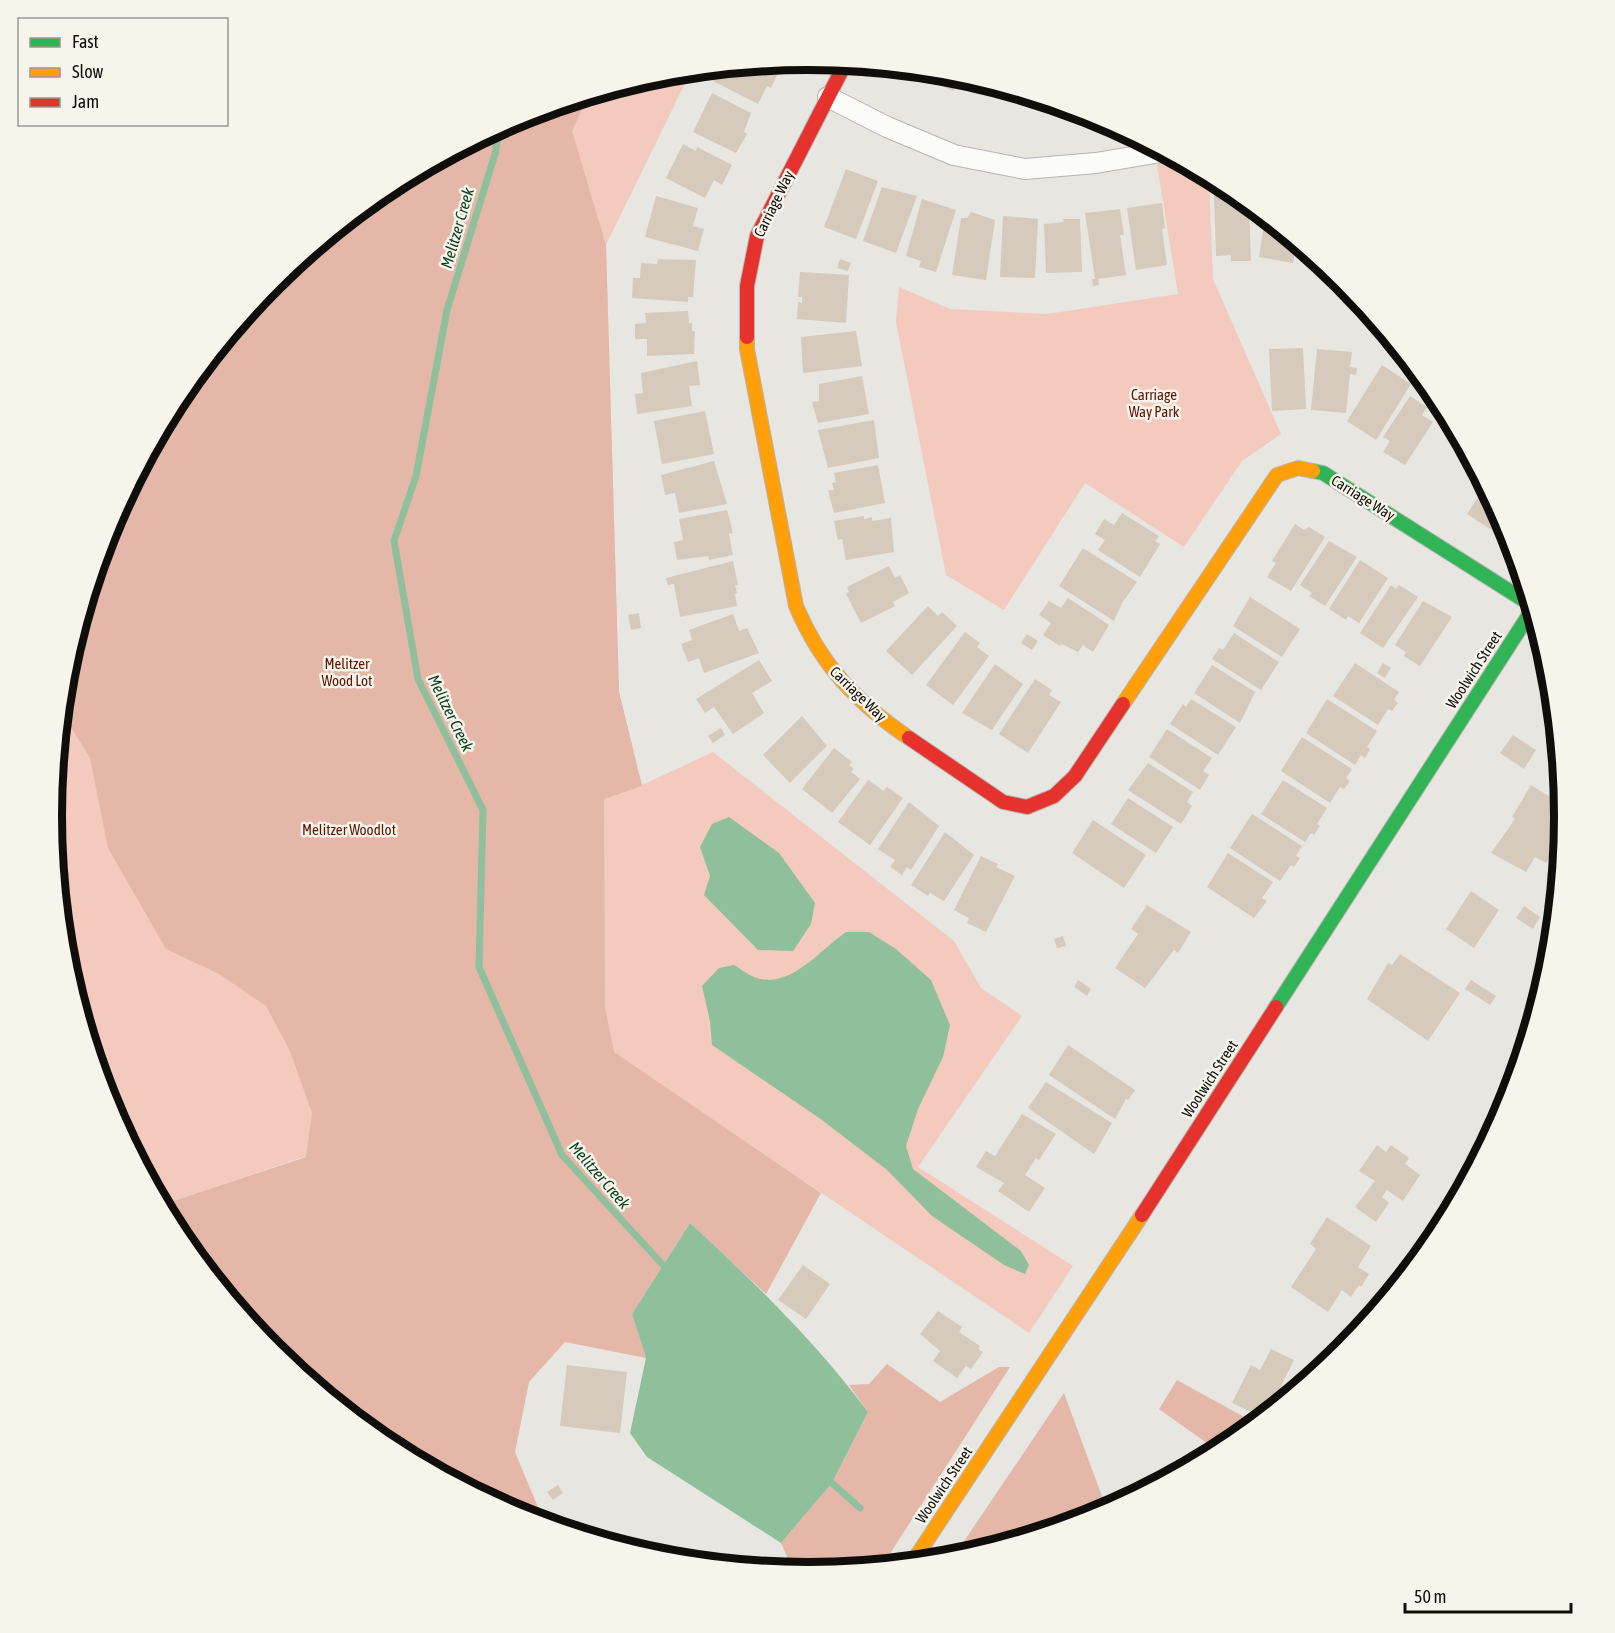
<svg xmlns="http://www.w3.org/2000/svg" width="1615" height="1633" font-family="'Asap Condensed',sans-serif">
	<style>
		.green { fill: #f4cabe }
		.forest { fill: #e4b7a9 }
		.water { fill: #90c09b }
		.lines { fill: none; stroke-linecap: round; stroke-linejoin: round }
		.stream { stroke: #90c09b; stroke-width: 7 }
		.building { fill: #d6cabd }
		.street-casing { stroke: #b6b5b2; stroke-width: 22 }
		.fast-casing { stroke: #b6b5b2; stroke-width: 16 }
		.slow-casing { stroke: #b6b5b2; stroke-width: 16 }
		.jam-casing { stroke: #b6b5b2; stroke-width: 16 }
		.street { stroke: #fbfbfa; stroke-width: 20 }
		.fast { stroke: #30b455; stroke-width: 14 }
		.slow { stroke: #ff9f0a; stroke-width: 14 }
		.jam { stroke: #e5322d; stroke-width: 14 }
		.labels { text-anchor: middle; stroke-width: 5; stroke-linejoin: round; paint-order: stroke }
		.street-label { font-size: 15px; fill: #0f0e0b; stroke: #f7f4eb }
		.park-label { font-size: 15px; fill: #5c1504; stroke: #f7f4eb }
		.water-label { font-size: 16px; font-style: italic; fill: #073e1c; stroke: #f7f4eb }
		.rim { fill: none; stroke: #0f0e0b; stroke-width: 8 }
	</style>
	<rect width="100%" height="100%" fill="#e7e6e1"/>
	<g class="green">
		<path d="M 691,71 L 606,245 L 619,692 L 642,785 L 713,752 L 954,941 L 981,988 L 1022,1016 L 918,1167 L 1073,1266 L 1029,1333 L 614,1053 L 161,1205 L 108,1106 L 65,964 L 51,816 L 66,669 L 109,527 L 179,396 L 273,281 L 387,187 L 518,117 L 660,74 Z"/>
		<path d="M 1161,152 L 1209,177 L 1213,279 L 1281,434 L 1242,461 L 1184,547 L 1085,483 L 1004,610 L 946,575 L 896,322 L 899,287 L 950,309 L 1047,314 L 1178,294 L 1155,153 Z"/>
	</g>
	<g class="forest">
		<path d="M 588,96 L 572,131 L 606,245 L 619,692 L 642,786 L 604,799 L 605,1007 L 614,1052 L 821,1193 L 766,1294 L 690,1223 L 632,1314 L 646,1358 L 565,1342 L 529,1382 L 515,1452 L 545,1524 L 518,1515 L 387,1445 L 272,1351 L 178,1236 L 161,1205 L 306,1157 L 312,1113 L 290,1051 L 266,1006 L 219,974 L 166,949 L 108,848 L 90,758 L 61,711 L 66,669 L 109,527 L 179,396 L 273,281 L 388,187 L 518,117 Z"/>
		<path d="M 887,1364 L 940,1402 L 999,1367 L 1010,1367 L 882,1566 L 807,1573 L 794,1572 L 781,1543 L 832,1483 L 868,1412 L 849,1385 L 869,1384 Z"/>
		<path d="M 1177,1380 L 1255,1423 L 1218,1451 L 1159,1409 Z"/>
		<path d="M 1064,1393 L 1107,1510 L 952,1559 Z"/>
	</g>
	<g class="water">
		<path d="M 729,817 L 779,853 L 815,903 L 811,924 L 793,951 L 758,950 L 704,895 L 710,876 L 700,847 L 712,824 Z"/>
		<path d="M 846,932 L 869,932 L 896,949 L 931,980 L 950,1025 L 943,1057 L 918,1109 L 906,1146 L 913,1169 L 1021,1251 L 1029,1265 L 1025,1274 L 1004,1265 L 932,1216 L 887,1170 L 822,1120 L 712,1045 L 710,1021 L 702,986 L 719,968 L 734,965 C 741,969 747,974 754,977 C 789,991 821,949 846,932 Z"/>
		<path d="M 690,1223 C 754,1282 816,1342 868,1412 L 832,1483 L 781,1543 L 647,1457 L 630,1433 L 646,1358 L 632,1314 Z"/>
	</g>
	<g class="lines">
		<g class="stream">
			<path d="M 500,127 L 495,154 L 447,310 L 416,476 L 394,541 L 418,679 L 483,810 L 479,967 L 562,1155 L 663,1265"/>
			<path d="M 832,1483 L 860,1508"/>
		</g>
	</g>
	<g class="building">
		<path d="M 771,64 L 780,69 L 771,88 L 767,86 L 758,104 L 713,81 L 719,69 Z"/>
		<path d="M 916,71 L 955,75 L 966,78 L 965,81 L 960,78 L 953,91 L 922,77 L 923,75 Z"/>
		<path d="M 712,93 L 751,113 L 744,132 L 747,134 L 736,153 L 693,132 Z"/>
		<path d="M 683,144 L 696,151 L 697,147 L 732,165 L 722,185 L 714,180 L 705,198 L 666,178 Z"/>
		<path d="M 846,169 L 878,181 L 856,239 L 824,227 Z"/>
		<path d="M 882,187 L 917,196 L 896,253 L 863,241 Z"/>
		<path d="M 1235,194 L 1249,205 L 1251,261 L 1231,261 L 1231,255 L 1216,256 L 1214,195 Z"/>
		<path d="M 656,196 L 698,208 L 693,226 L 704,229 L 698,251 L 645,237 Z"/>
		<path d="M 922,199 L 956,210 L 936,272 L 919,267 L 921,261 L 906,256 Z"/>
		<path d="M 1162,203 L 1165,228 L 1162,229 L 1167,265 L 1136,270 L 1127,208 Z"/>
		<path d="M 1120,209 L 1124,235 L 1120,235 L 1126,275 L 1098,279 L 1099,285 L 1093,286 L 1092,279 L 1095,279 L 1085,213 Z"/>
		<path d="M 971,212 L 995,220 L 986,280 L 952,275 L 961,218 L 967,218 Z"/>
		<path d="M 1003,216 L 1038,219 L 1035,278 L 1000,277 Z"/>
		<path d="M 1265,218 L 1296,244 L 1293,263 L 1259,257 Z"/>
		<path d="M 1063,219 L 1080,219 L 1082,272 L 1046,273 L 1044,224 L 1064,222 Z"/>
		<path d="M 658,259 L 696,260 L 693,297 L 688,297 L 688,302 L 632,298 L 633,278 L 640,278 L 641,263 L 657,264 Z"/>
		<path d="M 840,259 L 851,263 L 848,271 L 837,268 Z"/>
		<path d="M 800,272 L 849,275 L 846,323 L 797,319 L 798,302 L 802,303 L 802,297 L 798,297 Z"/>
		<path d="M 688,311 L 689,323 L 692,323 L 692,331 L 695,331 L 694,354 L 647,356 L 647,339 L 635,339 L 635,324 L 646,323 L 645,313 Z"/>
		<path d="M 856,331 L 862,366 L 803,373 L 801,337 Z"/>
		<path d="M 1303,348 L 1306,409 L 1272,411 L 1269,349 Z"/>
		<path d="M 1317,349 L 1352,352 L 1350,367 L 1357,368 L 1356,375 L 1350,374 L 1346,413 L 1311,410 Z"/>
		<path d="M 697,361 L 700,385 L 689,386 L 692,406 L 637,414 L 635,394 L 643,393 L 641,373 Z"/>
		<path d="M 1382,365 L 1411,384 L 1376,440 L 1347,421 Z"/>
		<path d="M 862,376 L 869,414 L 818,423 L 812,402 L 819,401 L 819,384 Z"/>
		<path d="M 1410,396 L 1427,407 L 1422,415 L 1433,422 L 1405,465 L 1383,452 L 1390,441 L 1383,437 Z"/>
		<path d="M 705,411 L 714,454 L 662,464 L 654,421 Z"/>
		<path d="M 874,420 L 879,458 L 828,468 L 818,430 Z"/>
		<path d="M 714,461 L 727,504 L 679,513 L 675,493 L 665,495 L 661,475 Z"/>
		<path d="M 878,465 L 885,503 L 834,513 L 828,490 L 834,490 L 832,483 L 836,482 L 834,473 Z"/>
		<path d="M 1485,486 L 1507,527 L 1508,532 L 1504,538 L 1467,514 Z"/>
		<path d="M 727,510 L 733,533 L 729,534 L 733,555 L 709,560 L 708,556 L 677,560 L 674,542 L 683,540 L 679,519 Z"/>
		<path d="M 1122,513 L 1159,536 L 1155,541 L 1160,544 L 1140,577 L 1098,550 L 1105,540 L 1095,534 L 1104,519 L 1114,525 Z"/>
		<path d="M 864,516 L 864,519 L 872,517 L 872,521 L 891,518 L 894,552 L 846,560 L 842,539 L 838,540 L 837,536 L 834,521 Z"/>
		<path d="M 1295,524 L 1304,530 L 1309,527 L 1325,537 L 1291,591 L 1267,577 L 1276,563 L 1272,561 Z"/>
		<path d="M 1329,541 L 1357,557 L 1325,606 L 1309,596 L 1312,593 L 1300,585 Z"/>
		<path d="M 1083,548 L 1137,582 L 1122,603 L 1114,621 L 1059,586 Z"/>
		<path d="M 1360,560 L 1388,578 L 1359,623 L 1348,616 L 1346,620 L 1329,609 Z"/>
		<path d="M 733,561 L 738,585 L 735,585 L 737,593 L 735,594 L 737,606 L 680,617 L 674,584 L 668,585 L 666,578 Z"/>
		<path d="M 889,566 L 895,578 L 900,575 L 909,593 L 893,602 L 895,606 L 861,623 L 846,594 L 849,592 L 847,587 Z"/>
		<path d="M 1391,585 L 1396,589 L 1399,585 L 1418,597 L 1383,648 L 1360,633 Z"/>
		<path d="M 1250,597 L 1300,629 L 1282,657 L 1233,626 Z"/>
		<path d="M 1068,598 L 1109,625 L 1093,652 L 1083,645 L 1078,652 L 1062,644 L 1060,646 L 1043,635 L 1051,623 L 1039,615 L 1049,601 L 1061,608 Z"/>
		<path d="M 1423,601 L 1452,617 L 1420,666 L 1404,656 L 1406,652 L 1395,645 Z"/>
		<path d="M 928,606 L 938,616 L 942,612 L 957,626 L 912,675 L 886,651 Z"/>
		<path d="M 639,613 L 641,628 L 631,630 L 628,615 Z"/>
		<path d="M 733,614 L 739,631 L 747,628 L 759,653 L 704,673 L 699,658 L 688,662 L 681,644 L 692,640 L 689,630 Z"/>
		<path d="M 965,632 L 980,643 L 977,647 L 989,656 L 953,705 L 926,685 Z"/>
		<path d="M 1234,633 L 1279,662 L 1261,690 L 1212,659 L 1219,648 L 1223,650 Z"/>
		<path d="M 1027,634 L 1038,641 L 1032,650 L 1021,643 Z"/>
		<path d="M 759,660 L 772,681 L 752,693 L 764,713 L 733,734 L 714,707 L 705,713 L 696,699 Z"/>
		<path d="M 1355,663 L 1399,692 L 1394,700 L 1398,703 L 1392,711 L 1388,709 L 1378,725 L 1333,696 Z"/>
		<path d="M 1383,663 L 1391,668 L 1385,678 L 1377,673 Z"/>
		<path d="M 995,664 L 1023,684 L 992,730 L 962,713 Z"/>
		<path d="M 1212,665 L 1255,692 L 1240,723 L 1194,693 Z"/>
		<path d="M 1035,679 L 1052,690 L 1049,695 L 1061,702 L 1028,753 L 999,734 Z"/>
		<path d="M 1191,699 L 1236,727 L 1218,755 L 1170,724 L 1183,704 L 1186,707 Z"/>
		<path d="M 1327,699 L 1377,731 L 1367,747 L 1370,749 L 1365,758 L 1361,755 L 1355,765 L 1306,733 Z"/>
		<path d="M 802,716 L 827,746 L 790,783 L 763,755 Z"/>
		<path d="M 721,728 L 725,735 L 713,743 L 708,736 Z"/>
		<path d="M 1167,729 L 1212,758 L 1203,771 L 1209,775 L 1200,790 L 1149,757 Z"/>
		<path d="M 1513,735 L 1536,750 L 1524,769 L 1500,753 Z"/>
		<path d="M 1302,737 L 1352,769 L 1346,778 L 1350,781 L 1344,789 L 1340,787 L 1330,803 L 1281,771 Z"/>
		<path d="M 834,748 L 852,762 L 849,765 L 854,769 L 851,772 L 860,779 L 832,813 L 802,789 Z"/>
		<path d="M 1148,763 L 1193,792 L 1187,802 L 1192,806 L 1181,824 L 1128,790 Z"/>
		<path d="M 868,780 L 884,791 L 887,787 L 903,798 L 870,845 L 838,822 Z"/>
		<path d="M 1283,780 L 1327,808 L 1317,824 L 1320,826 L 1314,835 L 1311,833 L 1305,842 L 1261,814 Z"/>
		<path d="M 1531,785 L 1560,803 L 1558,807 L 1563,811 L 1564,817 L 1562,840 L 1546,863 L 1535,857 L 1526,872 L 1491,853 L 1515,819 L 1512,817 Z"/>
		<path d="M 1128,798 L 1173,827 L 1156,853 L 1111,824 Z"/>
		<path d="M 909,802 L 939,826 L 911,870 L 907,867 L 902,875 L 890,867 L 895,860 L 878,849 Z"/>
		<path d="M 1252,814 L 1302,846 L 1296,856 L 1300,858 L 1294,867 L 1291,865 L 1280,881 L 1230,848 Z"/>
		<path d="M 1093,820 L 1146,855 L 1124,888 L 1072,853 Z"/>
		<path d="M 945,832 L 974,855 L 944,901 L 930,893 L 928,896 L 911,885 Z"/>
		<path d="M 1228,853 L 1273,882 L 1262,898 L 1267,901 L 1254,918 L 1207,887 Z"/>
		<path d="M 981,856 L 998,864 L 996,867 L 1015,876 L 986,932 L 967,923 L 969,918 L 954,910 Z"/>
		<path d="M 1471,891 L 1499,910 L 1474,948 L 1446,929 Z"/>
		<path d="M 1147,905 L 1191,932 L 1178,953 L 1174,950 L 1145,988 L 1115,968 L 1138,934 L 1131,929 Z"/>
		<path d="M 1524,906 L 1540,917 L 1533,929 L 1516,918 Z"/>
		<path d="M 1063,936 L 1066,946 L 1057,948 L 1054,939 Z"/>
		<path d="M 1400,954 L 1460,993 L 1428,1041 L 1367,999 L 1388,963 L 1392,965 Z"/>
		<path d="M 1078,980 L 1091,989 L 1087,996 L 1074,987 Z"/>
		<path d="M 1471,980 L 1496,996 L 1490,1005 L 1465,989 Z"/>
		<path d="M 1068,1045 L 1135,1090 L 1128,1100 L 1126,1099 L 1115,1119 L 1049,1075 Z"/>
		<path d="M 1046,1082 L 1112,1123 L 1094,1154 L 1028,1108 Z"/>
		<path d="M 1022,1114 L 1056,1134 L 1039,1160 L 1036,1158 L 1025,1175 L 1045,1188 L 1029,1212 L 998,1191 L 1004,1183 L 976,1167 L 986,1151 L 995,1156 Z"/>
		<path d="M 1377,1145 L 1386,1152 L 1391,1145 L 1409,1158 L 1405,1164 L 1420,1175 L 1403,1201 L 1387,1190 L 1382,1197 L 1389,1203 L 1376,1222 L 1355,1207 L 1375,1181 L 1359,1171 Z"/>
		<path d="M 1327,1217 L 1371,1246 L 1358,1267 L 1369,1274 L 1361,1287 L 1359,1285 L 1351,1297 L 1342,1290 L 1328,1312 L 1291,1287 L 1316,1249 L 1310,1244 Z"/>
		<path d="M 803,1265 L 830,1284 L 806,1319 L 778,1300 Z"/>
		<path d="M 938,1311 L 962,1327 L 959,1332 L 980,1346 L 978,1349 L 983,1352 L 971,1369 L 966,1366 L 957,1378 L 933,1361 L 940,1351 L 920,1334 Z"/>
		<path d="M 1271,1349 L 1294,1360 L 1280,1388 L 1285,1390 L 1278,1404 L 1262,1417 L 1232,1403 L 1251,1365 L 1260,1370 Z"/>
		<path d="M 567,1365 L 627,1372 L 620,1433 L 560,1426 Z"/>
		<path d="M 558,1485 L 563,1493 L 553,1500 L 547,1492 Z"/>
	</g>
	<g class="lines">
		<defs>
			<path id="street" d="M 828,97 L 887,127 L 954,155 L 1025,169 L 1096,163 L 1161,152"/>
			<g id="fast">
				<path d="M 1313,471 L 1323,473 L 1530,604"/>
				<path d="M 1276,1007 L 1532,610"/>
			</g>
			<g id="slow">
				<path d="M 747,337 L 747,349 L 796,606 C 821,665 856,702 909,738"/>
				<path d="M 1123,704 L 1277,475 L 1298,468 L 1313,471"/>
				<path d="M 912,1563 L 1142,1215"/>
			</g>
			<g id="jam">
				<path d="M 747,337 L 747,286 L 757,236 L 845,64"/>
				<path d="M 909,738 L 1003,802 L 1027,807 L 1054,796 L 1075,776 L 1123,704"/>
				<path d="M 1142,1215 L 1276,1007"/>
			</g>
		</defs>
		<use href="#street" class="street-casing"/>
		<use href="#fast" class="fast-casing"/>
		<use href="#slow" class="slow-casing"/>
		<use href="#jam" class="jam-casing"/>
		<use href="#street" class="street"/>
		<use href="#fast" class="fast"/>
		<use href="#slow" class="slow"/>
		<use href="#jam" class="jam"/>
	</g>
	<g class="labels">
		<g class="street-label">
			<text transform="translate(774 204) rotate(-64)" y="5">Carriage Way</text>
			<text transform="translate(1363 498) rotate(32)" y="5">Carriage Way</text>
			<text transform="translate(1474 670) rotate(-57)" y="5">Woolwich Street</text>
			<text transform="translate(858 694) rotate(44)" y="5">Carriage Way</text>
			<text transform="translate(1210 1079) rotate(-57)" y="5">Woolwich Street</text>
			<text transform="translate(944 1485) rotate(-56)" y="5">Woolwich Street</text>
		</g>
		<g class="park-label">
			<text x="1154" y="400">Carriage<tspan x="1154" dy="17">Way Park</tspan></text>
			<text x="347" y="669">Melitzer<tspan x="347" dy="17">Wood Lot</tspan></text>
			<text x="349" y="835">Melitzer Woodlot</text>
		</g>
		<g class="water-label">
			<text transform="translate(457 228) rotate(-74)" y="6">Melitzer Creek</text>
			<text transform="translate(451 713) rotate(64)" y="6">Melitzer Creek</text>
			<text transform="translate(600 1175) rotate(49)" y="6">Melitzer Creek</text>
		</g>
	</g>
	<path d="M0 0H1615V1633H0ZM62 816a746 746 0 1 1 1492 0a746 746 0 1 1-1492 0Z" fill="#f7f4eb" fill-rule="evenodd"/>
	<path class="rim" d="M62 816a746 746 0 1 1 1492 0a746 746 0 1 1-1492 0Z"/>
	<rect x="18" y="18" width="210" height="108" fill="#f7f4eb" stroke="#9a9891" stroke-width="1.5"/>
	<rect x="30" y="38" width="30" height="9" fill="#30b455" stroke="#9a9891" stroke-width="1.5"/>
	<text x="72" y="48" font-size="18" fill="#0f0e0b">Fast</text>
	<rect x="30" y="68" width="30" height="9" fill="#ff9f0a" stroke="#9a9891" stroke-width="1.5"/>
	<text x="72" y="78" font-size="18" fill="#0f0e0b">Slow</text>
	<rect x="30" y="98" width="30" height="9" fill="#e5322d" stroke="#9a9891" stroke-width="1.5"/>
	<text x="72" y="108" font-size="18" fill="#0f0e0b">Jam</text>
	<path d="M1405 1603v9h166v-9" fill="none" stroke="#0f0e0b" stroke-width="3"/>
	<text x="1414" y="1603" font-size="18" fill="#0f0e0b" stroke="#f7f4eb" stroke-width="4.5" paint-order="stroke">50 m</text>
</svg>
